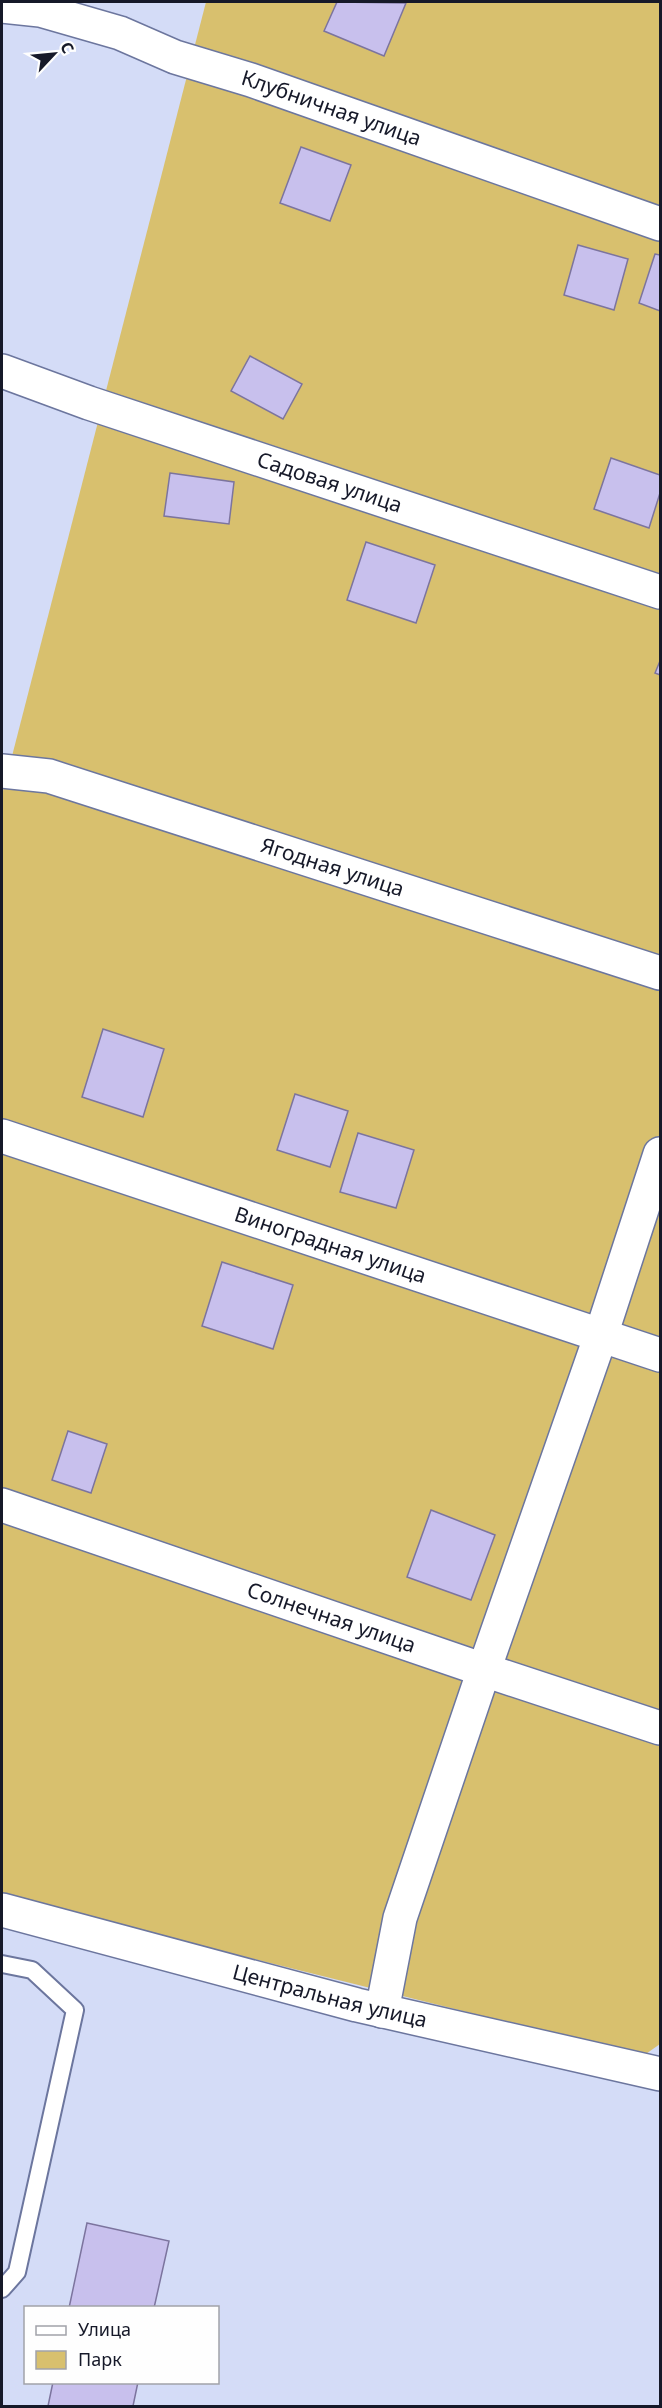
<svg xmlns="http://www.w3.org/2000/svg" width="662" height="2408" font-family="'Noto Sans',sans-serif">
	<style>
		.green { fill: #d8c06e }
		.building { fill: #c8c0ed; stroke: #7c749e; stroke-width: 1.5 }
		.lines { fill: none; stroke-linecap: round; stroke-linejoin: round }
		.lane-casing { stroke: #6c769e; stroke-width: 20 }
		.street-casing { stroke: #6c769e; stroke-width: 36 }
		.lane { stroke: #fff; stroke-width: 16 }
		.street { stroke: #fff; stroke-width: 33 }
		.labels { text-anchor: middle; stroke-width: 6; stroke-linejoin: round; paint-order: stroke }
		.street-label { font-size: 21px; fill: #161929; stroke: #fefefe }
	</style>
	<rect width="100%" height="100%" fill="#d4dcf7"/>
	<path class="green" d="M 206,2 L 660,2 L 660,2044 L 643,2056 L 2,1896 L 2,795 Z"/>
	<g class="building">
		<path d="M 337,2 L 406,3 L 384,56 L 324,31 Z"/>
		<path d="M 301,147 L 351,165 L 330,221 L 280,203 Z"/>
		<path d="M 578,245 L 628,259 L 614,310 L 564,295 Z"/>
		<path d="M 655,254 L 660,255 L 660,311 L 639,303 Z"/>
		<path d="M 250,356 L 302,384 L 283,419 L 231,391 Z"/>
		<path d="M 611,458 L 660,475 L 660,493 L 649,528 L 594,509 Z"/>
		<path d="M 170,473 L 234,482 L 229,524 L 164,516 Z"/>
		<path d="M 366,542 L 435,565 L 416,623 L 347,600 Z"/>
		<path d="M 660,661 L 660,675 L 655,673 Z"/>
		<path d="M 103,1029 L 164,1049 L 143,1117 L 82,1097 Z"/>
		<path d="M 295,1094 L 348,1111 L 330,1167 L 277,1150 Z"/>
		<path d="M 358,1133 L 414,1150 L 396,1208 L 340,1192 Z"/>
		<path d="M 222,1262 L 293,1285 L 273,1349 L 202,1326 Z"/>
		<path d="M 68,1431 L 107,1444 L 91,1493 L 52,1480 Z"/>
		<path d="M 431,1510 L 495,1535 L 471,1600 L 407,1577 Z"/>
		<path d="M 87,2223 L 169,2241 L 154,2308 L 69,2308 Z"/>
		<path d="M 53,2382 L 138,2382 L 133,2406 L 48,2406 Z"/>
	</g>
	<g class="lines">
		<defs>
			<path id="lane" d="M 2,1964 L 32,1970 L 75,2010 L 17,2272 L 2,2289"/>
			<g id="street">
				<path id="s1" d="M 2,6 L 40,10 L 120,33 L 175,57 L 251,80 L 660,224"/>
				<path id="s2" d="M 2,371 L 89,403 L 660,592"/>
				<path id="s3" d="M 2,771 L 49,776 L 660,973"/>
				<path id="s4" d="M 2,1136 L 660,1355"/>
				<path id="s5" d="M 2,1505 L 484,1670 L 660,1728"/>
				<path id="s6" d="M 2,1910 L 357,2005 L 660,2074"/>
				<path d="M 382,2011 L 400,1918 L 484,1670 L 601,1335 L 660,1154"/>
			</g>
		</defs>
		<use href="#lane" class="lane-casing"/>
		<use href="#street" class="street-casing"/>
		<use href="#lane" class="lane"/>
		<use href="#street" class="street"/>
	</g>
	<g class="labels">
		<g class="street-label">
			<text dy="7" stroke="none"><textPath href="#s1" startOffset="346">Клубничная улица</textPath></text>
			<text dy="7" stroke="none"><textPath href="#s2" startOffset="346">Садовая улица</textPath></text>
			<text dy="7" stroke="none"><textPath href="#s3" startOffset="345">Ягодная улица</textPath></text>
			<text dy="7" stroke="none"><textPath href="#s4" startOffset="346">Виноградная улица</textPath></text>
			<text dy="7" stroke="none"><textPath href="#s5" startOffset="348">Солнечная улица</textPath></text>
			<text dy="7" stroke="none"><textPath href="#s6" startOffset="339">Центральная улица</textPath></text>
		</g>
	</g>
	<rect width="662" height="2408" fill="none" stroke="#161929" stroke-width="6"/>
	<rect x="24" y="2306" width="195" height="78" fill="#fefefe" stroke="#a1a2a9" stroke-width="1.5"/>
	<rect x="36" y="2326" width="30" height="9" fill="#ffffff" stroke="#a1a2a9" stroke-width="1.5"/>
	<text x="78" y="2336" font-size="18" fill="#161929">Улица</text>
	<rect x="36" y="2351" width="30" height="18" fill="#d8c06e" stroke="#a1a2a9" stroke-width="1.5"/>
	<text x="78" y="2366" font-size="18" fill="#161929">Парк</text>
	<g transform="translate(54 54) rotate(64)" stroke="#fefefe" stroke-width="4.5" paint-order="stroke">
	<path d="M0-4.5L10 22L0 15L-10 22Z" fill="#161929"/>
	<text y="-9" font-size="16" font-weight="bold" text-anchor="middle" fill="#161929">С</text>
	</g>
</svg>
